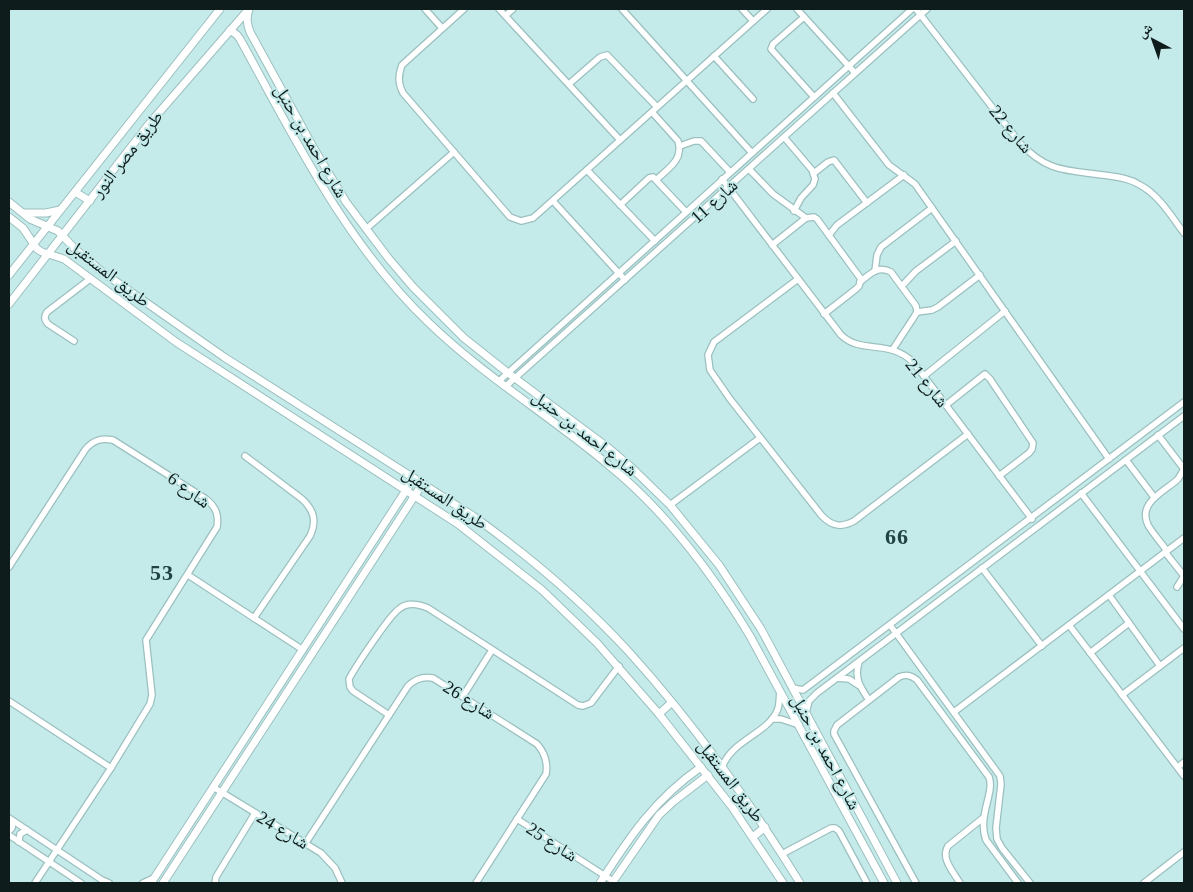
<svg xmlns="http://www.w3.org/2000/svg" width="1193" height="892" font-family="'Times New Roman','Noto Naskh Arabic',serif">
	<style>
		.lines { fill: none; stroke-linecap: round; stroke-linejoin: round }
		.minor-casing { stroke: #9bc0bf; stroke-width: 8 }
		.tertiary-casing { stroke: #9bc0bf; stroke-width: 9 }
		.minor { stroke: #fff; stroke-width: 5.5 }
		.tertiary { stroke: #fff; stroke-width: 7 }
		.labels { text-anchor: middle; stroke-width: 4; stroke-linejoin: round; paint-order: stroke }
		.street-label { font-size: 18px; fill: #0e1c1b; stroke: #c4eae9 }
		.district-label { font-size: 22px; font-weight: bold; letter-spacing: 1px; fill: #214343; stroke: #c4eae9 }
	</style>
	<rect width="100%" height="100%" fill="#c4eae9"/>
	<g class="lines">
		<defs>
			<g id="minor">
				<path d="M 425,9 L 442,28"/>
				<path d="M 464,9 L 402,65 C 398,76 398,83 403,93 L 510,217 L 521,221 L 533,218 L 767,9"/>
				<path d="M 499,9 L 620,140"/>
				<path d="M 622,9 L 752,153"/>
				<path d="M 742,9 L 753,21"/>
				<path d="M 797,9 L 855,73"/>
				<path d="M 916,9 L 1020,143 C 1047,172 1066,170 1103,175 C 1116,177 1129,178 1140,185 C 1159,195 1171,216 1184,233"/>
				<path d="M 506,15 L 513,9"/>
				<path d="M 804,17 L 773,44 L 771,49 L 814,97"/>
				<path d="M 714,56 L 753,99"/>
				<path d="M 569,84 L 600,57 L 607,55 L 657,107"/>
				<path d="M 833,93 L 889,165 L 915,184 L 1109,459"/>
				<path d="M 652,112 L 678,141 C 684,159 669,168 657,179"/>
				<path d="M 784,137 L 812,170 L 815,179 L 813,185 L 801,198 L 794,211"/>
				<path d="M 680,146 L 694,141 L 701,141 L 730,172"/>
				<path d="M 749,169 L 773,194 L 806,218"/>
				<path d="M 587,170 L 655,241"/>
				<path d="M 814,173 L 828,162 L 834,160 L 867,203"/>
				<path d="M 722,179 L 841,335 C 862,355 889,338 914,363 L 1032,519"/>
				<path d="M 553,201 L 625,280"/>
				<path d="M 620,205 L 649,178 L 653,177 L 686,212"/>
				<path d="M 366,229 L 454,152"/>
				<path d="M 829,235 L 837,225 L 904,175"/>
				<path d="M 772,245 L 806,218 L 814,217 L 817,219 L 861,279 L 859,286 L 856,289 L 824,314"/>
				<path d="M 875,271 L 877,255 L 881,247 L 932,208"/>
				<path d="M 798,279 L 714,342 L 708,355 L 710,370 L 730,399 L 822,516 C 832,526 841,528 854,521 L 968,434"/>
				<path d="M 860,282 C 870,274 878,265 891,272 L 916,306 L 917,312 L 914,317 L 893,349"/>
				<path d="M 902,286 L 916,271 L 956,241"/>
				<path d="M 917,312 L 932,310 L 938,307 L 980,275"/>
				<path d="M 74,341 L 48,324 C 44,319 44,317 47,312 L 90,279"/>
				<path d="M 924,376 L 1005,311"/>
				<path d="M 499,381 L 912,9"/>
				<path d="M 506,386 L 927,9"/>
				<path d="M 946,405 L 985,374 L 990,379 L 1033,443 L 1032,449 L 1029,453 L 999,476"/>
				<path d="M 1158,435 L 1184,469"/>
				<path d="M 245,456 L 302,499 C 314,510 317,521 310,536 L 254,618"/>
				<path d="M 1126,460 L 1154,497"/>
				<path d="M 1081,493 L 1184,629"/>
				<path d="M 670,505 L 760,438"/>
				<path d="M 1167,551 C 1161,542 1153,534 1148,525 C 1137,502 1166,491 1178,479 C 1180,476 1182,472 1184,469"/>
				<path d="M 1165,552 L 1184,576"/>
				<path d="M 9,567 L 85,450 C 93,440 101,438 113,440 L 206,499 C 216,507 219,515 217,527 L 146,640 L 152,695 L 150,704 L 111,768 L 35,883"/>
				<path d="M 982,568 L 1042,646"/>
				<path d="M 188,575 L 303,650"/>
				<path d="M 1177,587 L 1184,576"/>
				<path d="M 1109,595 L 1160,666"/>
				<path d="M 890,625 L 1000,776 L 1001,784 L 996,828 L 997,839 L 1002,848 L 1030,883"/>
				<path d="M 1069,625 L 1184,776"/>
				<path d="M 1090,653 L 1129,623"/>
				<path d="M 859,662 C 854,678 860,687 869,700"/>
				<path d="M 837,678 L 849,679 L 858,685"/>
				<path d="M 793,688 L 803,690 L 811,684 L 1184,402"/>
				<path d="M 1122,695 L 1184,648"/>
				<path d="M 463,696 L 492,650"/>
				<path d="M 9,701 L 111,768"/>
				<path d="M 954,712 L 1184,538"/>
				<path d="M 806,713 L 809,701 L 817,693 L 1184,416"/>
				<path d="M 389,715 L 353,691 L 350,687 L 349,679 C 356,666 389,616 399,609 C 407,602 419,604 428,608 L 578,705 L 583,706 L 591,703 L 619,666"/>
				<path d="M 772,719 L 781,719 L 799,725"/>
				<path d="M 1178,767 L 1184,762"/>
				<path d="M 722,768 C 730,741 767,734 777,711 C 780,705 779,698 780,691"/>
				<path d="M 213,787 L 321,853 L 335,868 L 342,883"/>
				<path d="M 9,818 L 102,880 L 109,883"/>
				<path d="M 517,819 L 613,881"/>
				<path d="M 9,831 L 12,828 L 13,821"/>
				<path d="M 9,835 L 81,883"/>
				<path d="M 19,842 L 20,834 L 27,830"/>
				<path d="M 305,844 L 408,686 C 415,679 423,676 433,678 L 537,744 C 545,753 548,762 546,774 L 476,883"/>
				<path d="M 782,854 L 831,828 L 835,828 L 839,831 L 867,883"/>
				<path d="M 143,883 L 154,878"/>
				<path d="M 215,883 L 216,877 L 255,813"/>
				<path d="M 916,883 L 834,734 L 834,731 L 837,725 L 899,677 C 906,674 911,675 917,680 L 989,777 C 995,793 977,816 986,840 L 1018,883"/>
				<path d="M 960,883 C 954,873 940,858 948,846 L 983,818"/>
				<path d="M 1144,883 L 1184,852"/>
			</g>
			<g id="tertiary">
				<path d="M 249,9 C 246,18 247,24 250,32 L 313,147 L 346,202 L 389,259 L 413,287 L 464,338 L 508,373 L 606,446 L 632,468 L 670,505 L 719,565 L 761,629 L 897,883"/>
				<path d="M 230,30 L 237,35 L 240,39 C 295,139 346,244 429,323 C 485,377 552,417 611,467 C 668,514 712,573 750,636 L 884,883"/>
				<path d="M 75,192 L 90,201"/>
				<path d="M 9,202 L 30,219 L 58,231 L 74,248 L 101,271 L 224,357 L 473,516 C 529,556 583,602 629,652 C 694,724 750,802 800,883"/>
				<path d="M 24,213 L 46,213 L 60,210"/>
				<path d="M 9,217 L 23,228 L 37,249 L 42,252 L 64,259 L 176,342 L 458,524 L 542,590 L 597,643 L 659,714 L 732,807 L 783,883"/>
				<path d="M 9,275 L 220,9"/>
				<path d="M 9,304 L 149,124 L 248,10"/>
				<path d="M 659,714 L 671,703"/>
				<path d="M 753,837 L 765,827"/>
				<path d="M 151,883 L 414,478"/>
				<path d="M 163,883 L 423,483"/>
				<path d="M 600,883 C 630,836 655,799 701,767"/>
				<path d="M 612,883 L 659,815 L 673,802 L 708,775"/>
			</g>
		</defs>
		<use href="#minor" class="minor-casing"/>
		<use href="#tertiary" class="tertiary-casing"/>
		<use href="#minor" class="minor"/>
		<use href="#tertiary" class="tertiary"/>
	</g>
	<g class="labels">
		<g class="street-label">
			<text transform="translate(1011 129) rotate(50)" y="6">شارع 22</text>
			<text transform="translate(311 141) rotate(60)" y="6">شارع احمد بن حنبل</text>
			<text transform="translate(127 154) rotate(-52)" y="6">طريق مصر النور</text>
			<text transform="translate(714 201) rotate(-42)" y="6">شارع 11</text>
			<text transform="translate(109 273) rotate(38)" y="6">طريق المستقبل</text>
			<text transform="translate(927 383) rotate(51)" y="6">شارع 21</text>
			<text transform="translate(585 433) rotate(38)" y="6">شارع احمد بن حنبل</text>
			<text transform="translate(189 490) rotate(36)" y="6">شارع 6</text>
			<text transform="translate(445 498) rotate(34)" y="6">طريق المستقبل</text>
			<text transform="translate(469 700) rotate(32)" y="6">شارع 26</text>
			<text transform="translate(826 752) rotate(62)" y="6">شارع احمد بن حنبل</text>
			<text transform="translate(731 781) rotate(53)" y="6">طريق المستقبل</text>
			<text transform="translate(283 830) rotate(31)" y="6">شارع 24</text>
			<text transform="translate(552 842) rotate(33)" y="6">شارع 25</text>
		</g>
		<g class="district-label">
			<text x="897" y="544">66</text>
			<text x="162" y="580">53</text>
		</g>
	</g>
	<rect width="1193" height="892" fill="none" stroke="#0e1c1b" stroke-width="20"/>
	<g transform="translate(1153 40) rotate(319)" stroke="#c4eae9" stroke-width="4" paint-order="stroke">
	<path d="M0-4L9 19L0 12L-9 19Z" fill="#0e1c1b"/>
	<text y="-8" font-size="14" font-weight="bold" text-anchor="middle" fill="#0e1c1b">ش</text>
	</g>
</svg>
